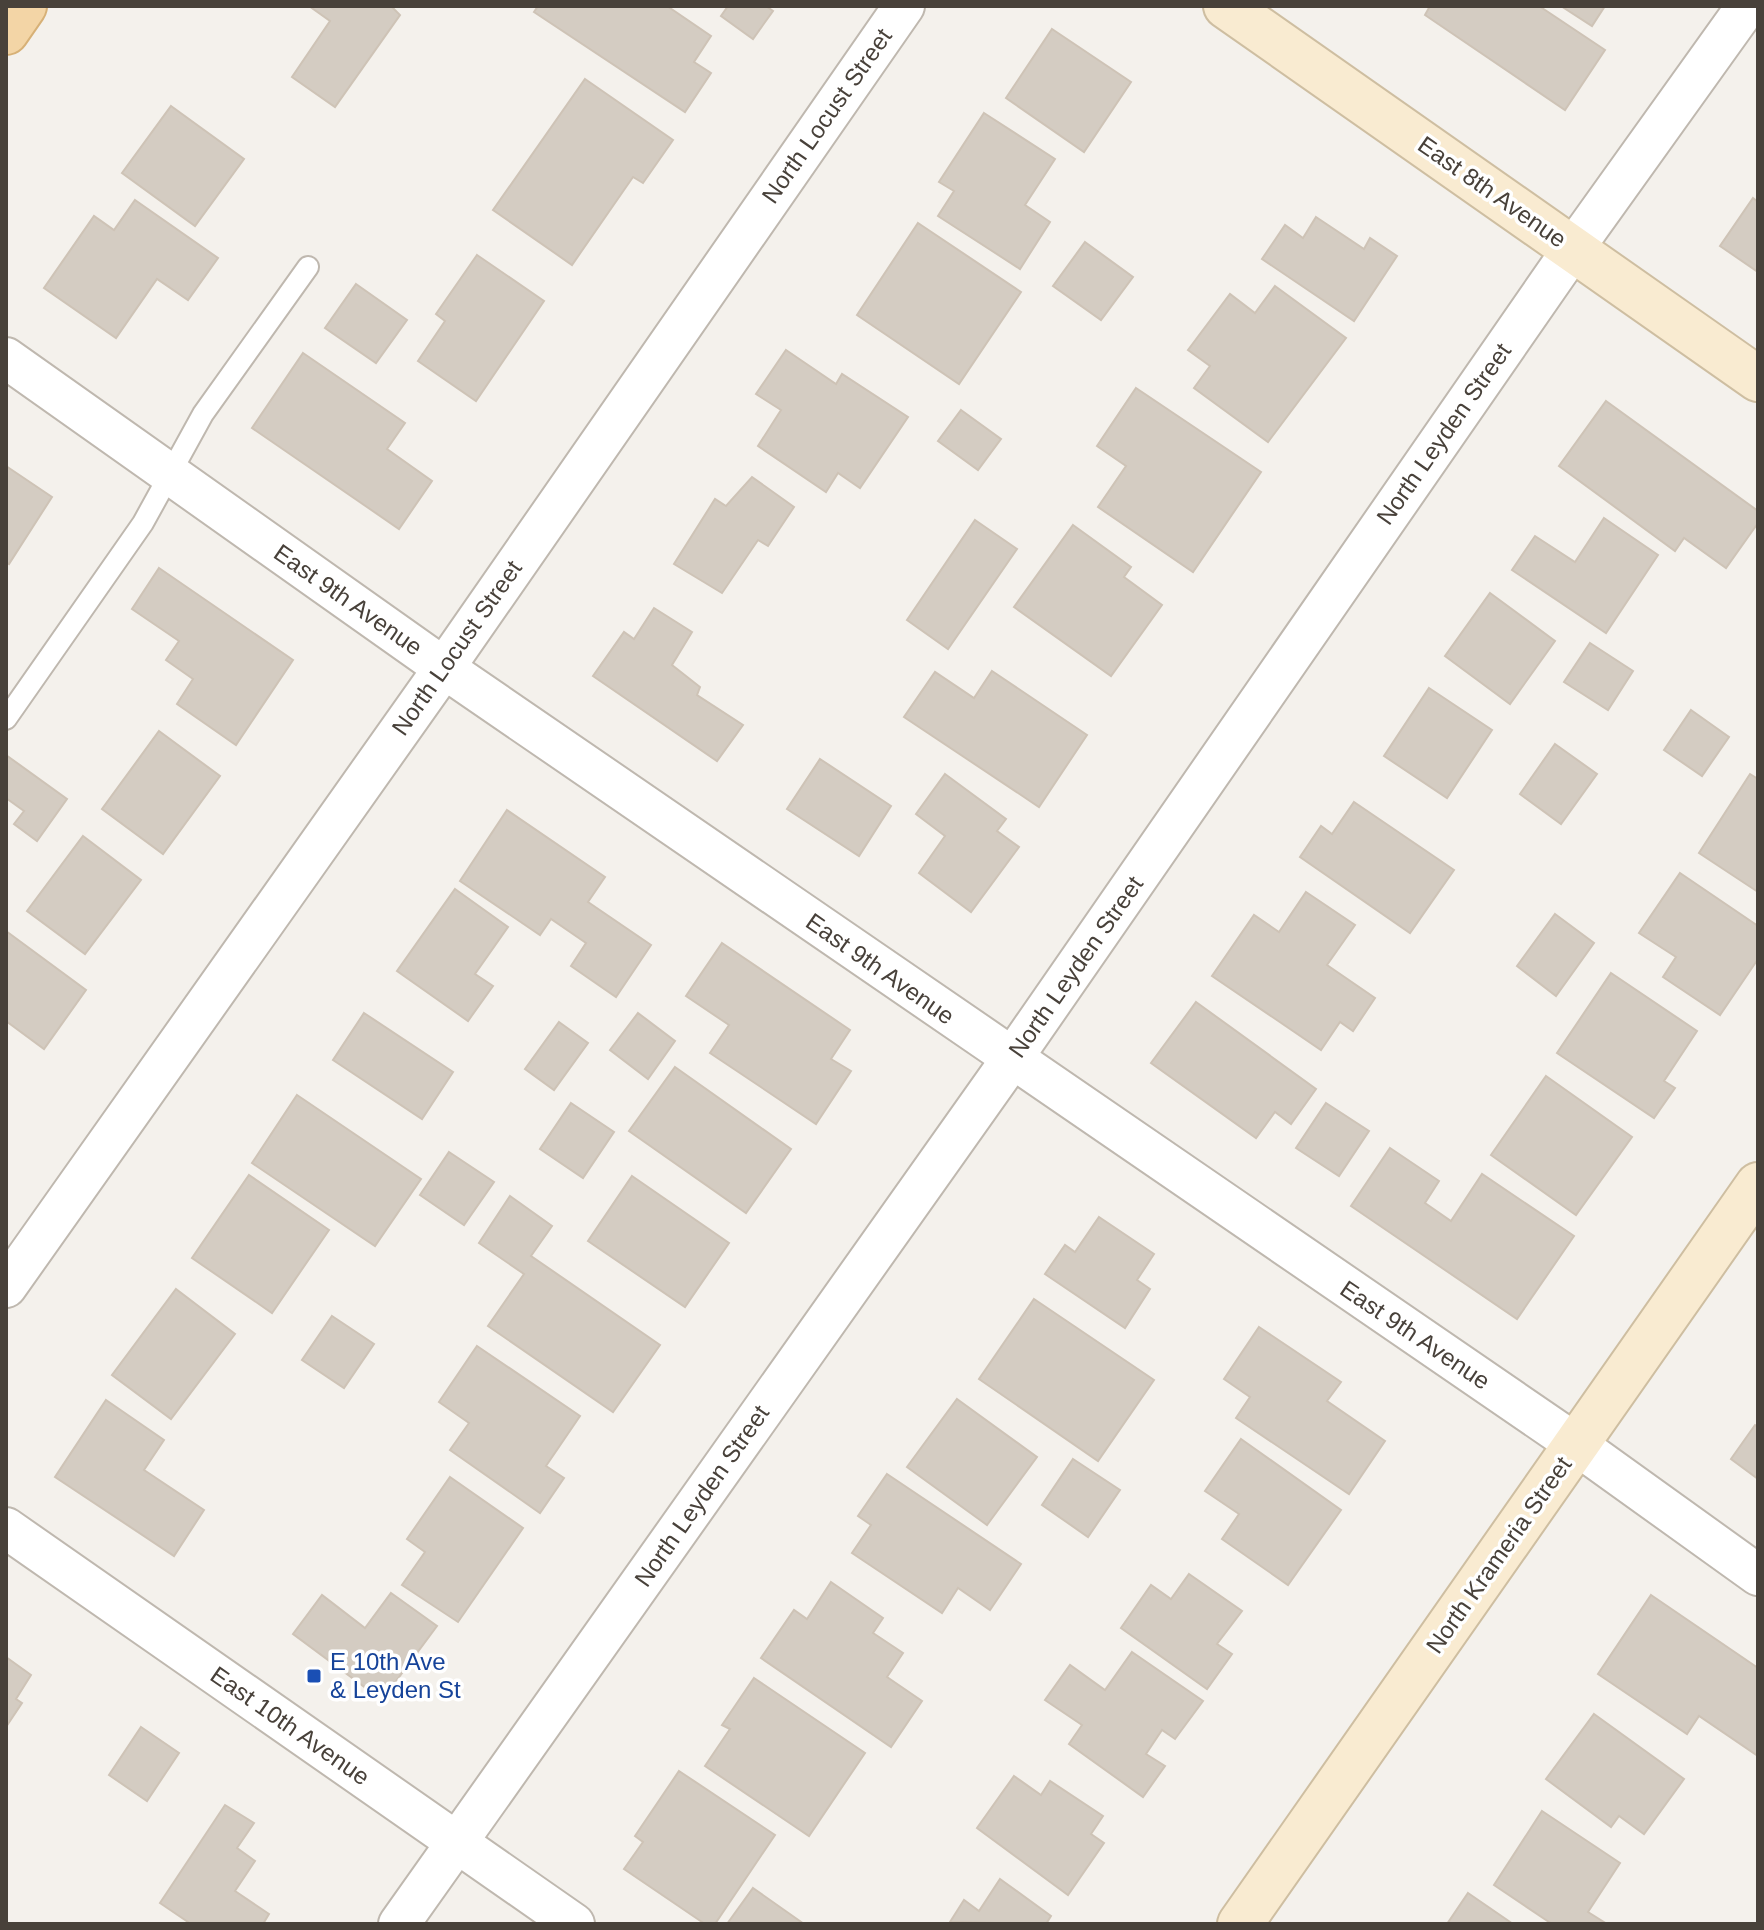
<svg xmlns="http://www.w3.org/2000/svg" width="1764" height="1930" font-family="Arial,sans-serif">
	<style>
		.building { fill: #d4ccc2; stroke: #cec3b6; stroke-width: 2 }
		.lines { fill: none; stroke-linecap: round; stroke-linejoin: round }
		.lane-casing { stroke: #bfb8af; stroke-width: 24 }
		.street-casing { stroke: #bfb8af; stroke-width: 44 }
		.secondary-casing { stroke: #cebea1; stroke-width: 48 }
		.primary-casing { stroke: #d7b177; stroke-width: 48 }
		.lane { stroke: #fff; stroke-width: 20 }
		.street { stroke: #fff; stroke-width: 40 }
		.secondary { stroke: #f9ebd1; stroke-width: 44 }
		.primary { stroke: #f3d5a6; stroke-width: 44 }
		.transit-dot { fill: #1a4fb4; stroke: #fff; stroke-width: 3 }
		.labels { text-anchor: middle; stroke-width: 7; stroke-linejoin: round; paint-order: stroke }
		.street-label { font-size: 24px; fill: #48413a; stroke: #fff }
		.transit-label { font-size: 24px; fill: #164399; stroke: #fff; text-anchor: start }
	</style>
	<rect width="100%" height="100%" fill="#f4f1ec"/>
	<g class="building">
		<path d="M 309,6 L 391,6 L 400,15 L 335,107 L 292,77 L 330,21 Z"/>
		<path d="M 538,6 L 667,6 L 711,36 L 694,62 L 711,73 L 685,112 L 534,12 Z"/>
		<path d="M 728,6 L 766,6 L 773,11 L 753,39 L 721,16 Z"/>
		<path d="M 1430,6 L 1539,6 L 1605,50 L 1565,110 L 1425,15 Z"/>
		<path d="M 1561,6 L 1605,6 L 1592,26 Z"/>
		<path d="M 1052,29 L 1131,82 L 1084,152 L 1006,98 Z"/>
		<path d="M 585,79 L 673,140 L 643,183 L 633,177 L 572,265 L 493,210 Z"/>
		<path d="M 171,106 L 244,159 L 195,226 L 122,173 Z"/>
		<path d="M 984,113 L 1055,159 L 1025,205 L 1050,222 L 1020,269 L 938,216 L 954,191 L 939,182 Z"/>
		<path d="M 1753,198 L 1758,202 L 1758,272 L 1720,246 Z"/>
		<path d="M 135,200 L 218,258 L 188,300 L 157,279 L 116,338 L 44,288 L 94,216 L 114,230 Z"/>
		<path d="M 1316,217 L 1364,249 L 1370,238 L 1397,256 L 1354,321 L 1262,259 L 1285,225 L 1303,238 Z"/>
		<path d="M 918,223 L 1021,292 L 959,384 L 857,315 Z"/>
		<path d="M 1085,242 L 1133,277 L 1101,320 L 1053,286 Z"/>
		<path d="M 477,255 L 544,301 L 476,401 L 418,361 L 445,321 L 436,314 Z"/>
		<path d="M 356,284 L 407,320 L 376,363 L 325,328 Z"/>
		<path d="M 1275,286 L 1346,338 L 1268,442 L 1194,388 L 1210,366 L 1188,350 L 1230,294 L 1255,313 Z"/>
		<path d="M 786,350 L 836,384 L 842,374 L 908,417 L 860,488 L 838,473 L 826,492 L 758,446 L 781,410 L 756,394 Z"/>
		<path d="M 303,353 L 405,423 L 387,449 L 432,481 L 399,529 L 252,428 Z"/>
		<path d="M 1136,388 L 1261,472 L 1193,572 L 1098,507 L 1126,466 L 1097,446 Z"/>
		<path d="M 1606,401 L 1758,511 L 1758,523 L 1726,568 L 1684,538 L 1675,551 L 1559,466 Z"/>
		<path d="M 961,410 L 1001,439 L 978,470 L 938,441 Z"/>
		<path d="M 6,466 L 52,497 L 9,564 L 6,562 Z"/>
		<path d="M 752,477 L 794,507 L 768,546 L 758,540 L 722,593 L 674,564 L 715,499 L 726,506 Z"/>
		<path d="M 1604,518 L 1658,555 L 1606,633 L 1512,570 L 1535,536 L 1575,562 Z"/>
		<path d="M 975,520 L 1017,549 L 948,649 L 907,620 Z"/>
		<path d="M 1073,525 L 1131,567 L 1124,577 L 1162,605 L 1111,676 L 1014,607 Z"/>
		<path d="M 159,568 L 293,660 L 236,745 L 177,704 L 193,679 L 166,660 L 179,641 L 132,609 Z"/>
		<path d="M 1490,593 L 1555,641 L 1510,704 L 1445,656 Z"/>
		<path d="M 654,608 L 692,632 L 672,665 L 700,687 L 697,695 L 743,725 L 717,761 L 593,676 L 624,632 L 634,639 Z"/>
		<path d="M 1590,643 L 1633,671 L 1608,710 L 1564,682 Z"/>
		<path d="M 992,671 L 1087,735 L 1039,807 L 904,717 L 935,672 L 974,698 Z"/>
		<path d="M 1429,688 L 1492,730 L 1447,798 L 1384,756 Z"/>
		<path d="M 1691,710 L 1729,737 L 1702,776 L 1664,750 Z"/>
		<path d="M 159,731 L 220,776 L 163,854 L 102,809 Z"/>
		<path d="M 1555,744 L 1597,774 L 1561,824 L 1520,794 Z"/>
		<path d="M 6,755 L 67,799 L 37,841 L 14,824 L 24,811 L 6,798 Z"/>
		<path d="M 820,759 L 891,806 L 859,856 L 787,809 Z"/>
		<path d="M 945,774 L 1006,819 L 997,831 L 1019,847 L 971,912 L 919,873 L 945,836 L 916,814 Z"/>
		<path d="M 1750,774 L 1758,779 L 1758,892 L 1699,853 Z"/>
		<path d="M 1354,802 L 1454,870 L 1410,933 L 1300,857 L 1321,826 L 1332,834 Z"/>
		<path d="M 507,810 L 605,877 L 588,902 L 651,945 L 616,997 L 571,966 L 586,943 L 551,919 L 540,935 L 460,881 Z"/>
		<path d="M 83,836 L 141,880 L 85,954 L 27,911 Z"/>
		<path d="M 1680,873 L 1758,926 L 1758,959 L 1720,1015 L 1663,977 L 1676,957 L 1639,933 Z"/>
		<path d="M 455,889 L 508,927 L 475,974 L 493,986 L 468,1021 L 397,971 Z"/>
		<path d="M 1306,892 L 1355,925 L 1327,965 L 1375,998 L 1353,1031 L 1340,1022 L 1321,1050 L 1212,976 L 1254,915 L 1279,932 Z"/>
		<path d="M 1555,914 L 1594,943 L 1556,996 L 1517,966 Z"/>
		<path d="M 6,931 L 86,990 L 44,1049 L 6,1021 Z"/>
		<path d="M 722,943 L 850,1030 L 831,1059 L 851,1071 L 816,1124 L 710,1053 L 729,1025 L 686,996 Z"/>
		<path d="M 1611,973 L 1697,1031 L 1664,1081 L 1675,1088 L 1654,1118 L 1557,1053 Z"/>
		<path d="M 1196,1002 L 1316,1089 L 1291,1124 L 1275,1112 L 1256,1138 L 1151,1063 Z"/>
		<path d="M 364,1013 L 453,1072 L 422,1119 L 333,1060 Z"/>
		<path d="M 638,1013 L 675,1041 L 648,1079 L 610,1050 Z"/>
		<path d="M 559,1022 L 588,1043 L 554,1090 L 525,1069 Z"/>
		<path d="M 675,1067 L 791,1149 L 746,1213 L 629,1131 Z"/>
		<path d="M 1546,1076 L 1632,1137 L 1576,1215 L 1491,1155 Z"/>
		<path d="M 297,1095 L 421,1179 L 375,1246 L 252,1163 Z"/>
		<path d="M 571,1103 L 614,1132 L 583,1178 L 540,1149 Z"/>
		<path d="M 1326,1103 L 1369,1131 L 1339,1176 L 1296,1148 Z"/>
		<path d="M 1390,1148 L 1439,1181 L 1425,1203 L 1451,1221 L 1482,1174 L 1574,1236 L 1517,1319 L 1351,1206 Z"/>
		<path d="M 449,1152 L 494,1182 L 464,1225 L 420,1195 Z"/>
		<path d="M 249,1175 L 329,1230 L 272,1313 L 192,1258 Z"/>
		<path d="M 632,1176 L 729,1243 L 685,1307 L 588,1241 Z"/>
		<path d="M 510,1196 L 552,1226 L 531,1256 L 660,1345 L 613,1412 L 488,1326 L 524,1274 L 479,1243 Z"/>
		<path d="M 1099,1217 L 1154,1254 L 1137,1280 L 1150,1289 L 1125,1328 L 1045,1274 L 1065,1245 L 1075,1252 Z"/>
		<path d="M 176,1289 L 235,1334 L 171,1419 L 112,1375 Z"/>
		<path d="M 1034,1299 L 1154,1380 L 1098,1461 L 979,1379 Z"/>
		<path d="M 332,1316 L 374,1344 L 344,1388 L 302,1360 Z"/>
		<path d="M 1259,1327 L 1341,1382 L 1327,1401 L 1385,1441 L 1349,1494 L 1236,1418 L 1250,1397 L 1224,1379 Z"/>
		<path d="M 477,1346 L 580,1416 L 546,1466 L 564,1478 L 540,1513 L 450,1450 L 469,1423 L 439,1402 Z"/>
		<path d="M 957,1399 L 1037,1457 L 987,1525 L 907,1467 Z"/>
		<path d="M 106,1400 L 164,1440 L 144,1470 L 204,1510 L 174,1556 L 55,1477 Z"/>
		<path d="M 1755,1425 L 1758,1427 L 1758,1479 L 1731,1459 Z"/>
		<path d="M 1241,1439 L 1341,1510 L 1288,1585 L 1222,1539 L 1239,1514 L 1205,1491 Z"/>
		<path d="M 1073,1459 L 1120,1490 L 1088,1537 L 1042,1505 Z"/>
		<path d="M 887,1474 L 1021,1564 L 990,1610 L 958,1588 L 942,1613 L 852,1553 L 871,1525 L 858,1516 Z"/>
		<path d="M 450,1477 L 523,1528 L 458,1622 L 402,1585 L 425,1552 L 407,1539 Z"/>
		<path d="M 1189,1574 L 1242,1611 L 1217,1644 L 1232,1654 L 1207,1689 L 1121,1628 L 1151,1585 L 1171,1599 Z"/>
		<path d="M 831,1582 L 883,1618 L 873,1633 L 903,1653 L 887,1677 L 922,1701 L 891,1747 L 761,1658 L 794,1610 L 807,1619 Z"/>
		<path d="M 391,1593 L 437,1626 L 382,1700 L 293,1634 L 322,1595 L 365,1628 Z"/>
		<path d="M 1651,1595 L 1758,1668 L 1758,1756 L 1699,1716 L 1687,1734 L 1598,1674 Z"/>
		<path d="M 1132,1652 L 1203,1701 L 1175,1739 L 1162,1730 L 1146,1754 L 1165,1766 L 1143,1797 L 1069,1744 L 1082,1725 L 1045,1700 L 1070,1665 L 1105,1690 Z"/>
		<path d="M 6,1657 L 31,1675 L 16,1699 L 22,1703 L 6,1727 Z"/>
		<path d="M 754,1678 L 865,1753 L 809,1836 L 705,1766 L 730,1729 L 722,1725 Z"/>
		<path d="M 1594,1714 L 1684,1779 L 1644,1834 L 1619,1816 L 1611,1827 L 1546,1779 Z"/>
		<path d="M 141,1727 L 179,1753 L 147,1801 L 109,1775 Z"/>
		<path d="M 679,1771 L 775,1835 L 715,1924 L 705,1924 L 624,1869 L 643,1842 L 635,1836 Z"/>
		<path d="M 1014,1776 L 1041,1795 L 1050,1781 L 1103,1816 L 1091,1834 L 1104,1843 L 1068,1895 L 977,1828 Z"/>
		<path d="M 225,1805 L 254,1823 L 237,1848 L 255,1861 L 235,1891 L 269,1914 L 263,1924 L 191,1924 L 160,1903 Z"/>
		<path d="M 1542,1811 L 1620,1863 L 1588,1912 L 1607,1924 L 1552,1924 L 1494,1885 Z"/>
		<path d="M 1000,1879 L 1051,1916 L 1046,1924 L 950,1922 L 964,1900 L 979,1911 Z"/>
		<path d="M 753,1888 L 804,1924 L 727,1924 Z"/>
		<path d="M 1468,1893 L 1513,1924 L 1447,1924 Z"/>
	</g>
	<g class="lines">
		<defs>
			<path id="lane" d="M 6,719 L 143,523 L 203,414 L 308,267"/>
			<g id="street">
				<path d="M 6,358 L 444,668 L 1577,1445 L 1758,1575"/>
				<path d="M 6,1287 L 444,668 L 904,6"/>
				<path d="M 6,1528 L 574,1924"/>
				<path d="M 399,1924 L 1011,1060 L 1573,249 L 1747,6"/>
			</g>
			<g id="secondary">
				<path d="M 1226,6 L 1758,379"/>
				<path d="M 1240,1924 L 1758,1185"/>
			</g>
			<path id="primary" d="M 6,32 L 24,6"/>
		</defs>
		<use href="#lane" class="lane-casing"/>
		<use href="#street" class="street-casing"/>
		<use href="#secondary" class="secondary-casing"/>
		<use href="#primary" class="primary-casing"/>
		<use href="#lane" class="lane"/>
		<use href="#street" class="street"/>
		<use href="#secondary" class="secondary"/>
		<use href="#primary" class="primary"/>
	</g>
	<rect class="transit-dot" x="306" y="1668" width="16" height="16" rx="4"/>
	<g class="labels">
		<g class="street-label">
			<text transform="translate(827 116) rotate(-55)" y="8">North Locust Street</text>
			<text transform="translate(1492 192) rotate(35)" y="8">East 8th Avenue</text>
			<text transform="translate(1444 434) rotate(-55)" y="8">North Leyden Street</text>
			<text transform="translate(348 600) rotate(35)" y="8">East 9th Avenue</text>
			<text transform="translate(457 648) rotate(-55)" y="8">North Locust Street</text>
			<text transform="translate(1076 967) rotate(-55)" y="8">North Leyden Street</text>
			<text transform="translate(880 969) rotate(35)" y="8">East 9th Avenue</text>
			<text transform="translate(1415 1335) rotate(34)" y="8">East 9th Avenue</text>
			<text transform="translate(702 1496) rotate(-55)" y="8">North Leyden Street</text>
			<text transform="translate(1499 1555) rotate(-55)" y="8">North Krameria Street</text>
			<text transform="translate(290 1726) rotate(35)" y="8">East 10th Avenue</text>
		</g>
		<g class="transit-label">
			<text x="330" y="1670">E 10th Ave<tspan x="330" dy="28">&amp; Leyden St</tspan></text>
		</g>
	</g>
	<rect width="1764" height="1930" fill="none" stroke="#48413a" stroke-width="16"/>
</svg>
